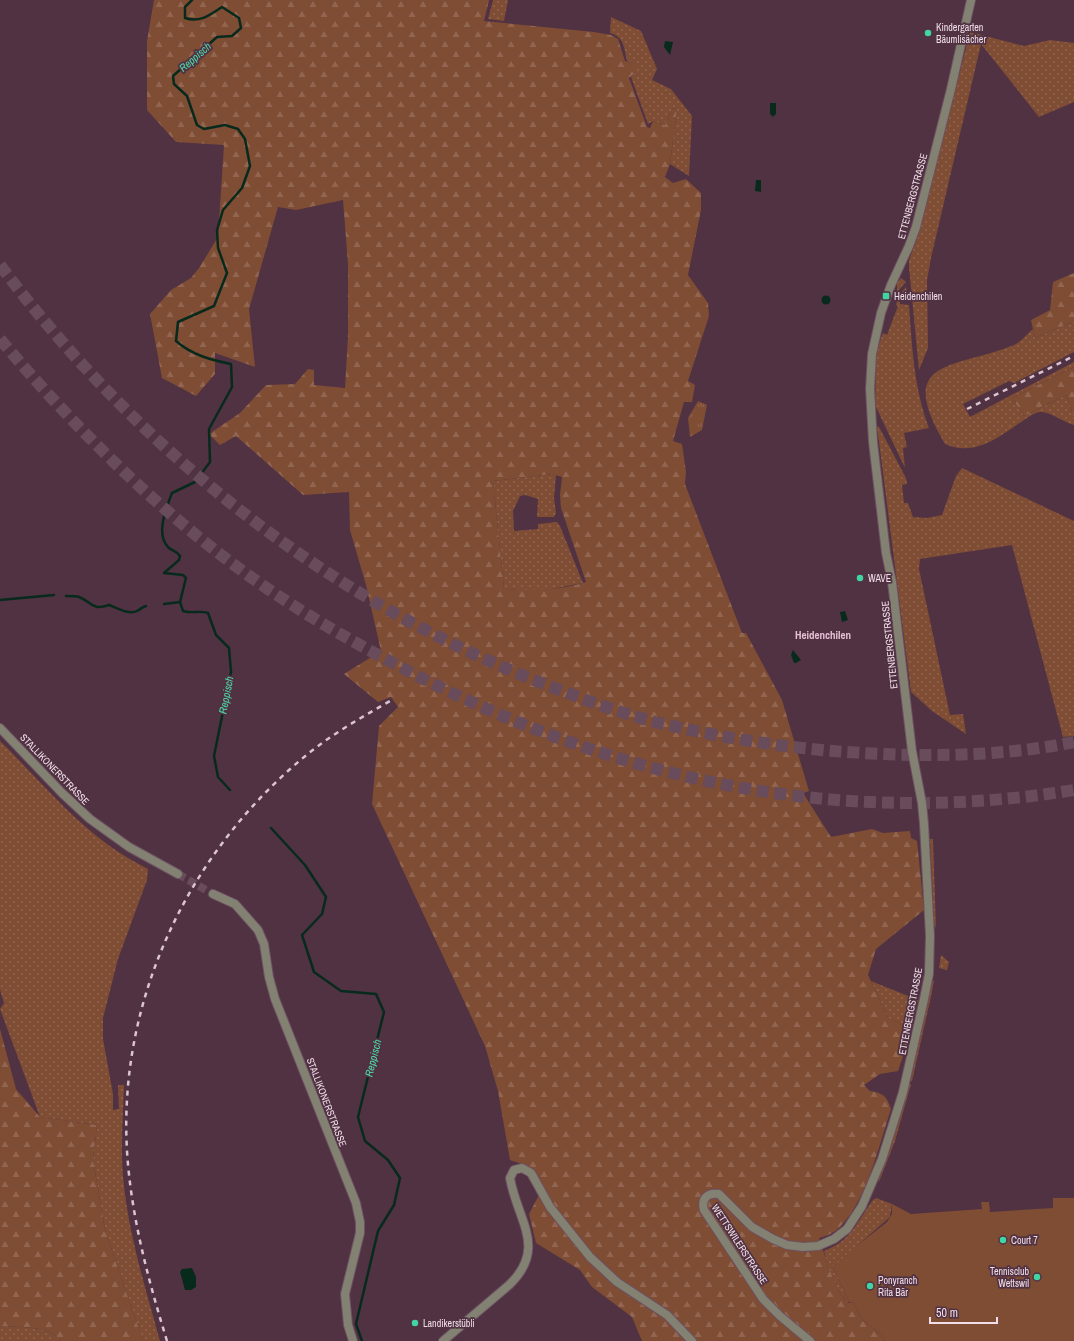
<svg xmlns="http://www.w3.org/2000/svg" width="1074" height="1341" font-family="'Archivo Narrow',sans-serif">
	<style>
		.grass { fill: url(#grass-dots) }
		.forest { fill: url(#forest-firs); fill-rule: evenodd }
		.park { fill: url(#park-tufts) }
		.garden { fill: #7f4c34 }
		.water { fill: #082a1d }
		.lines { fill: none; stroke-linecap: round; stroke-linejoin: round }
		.stream { stroke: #082a1d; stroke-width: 2.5 }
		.tertiary-tunnel { stroke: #684c5c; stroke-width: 8; stroke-dasharray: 8 4; stroke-linecap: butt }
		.motorway-tunnel { stroke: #684c5c; stroke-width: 12; stroke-dasharray: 12 6; stroke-linecap: butt }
		.tertiary-casing { stroke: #6d5161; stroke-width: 10 }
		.tertiary { stroke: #828172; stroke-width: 8 }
		.rail { stroke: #dbc5d0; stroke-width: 2.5; stroke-dasharray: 5 5; stroke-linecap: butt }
		.poi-dot { fill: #42d4a1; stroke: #503243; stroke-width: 1.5 }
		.labels { text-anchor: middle; stroke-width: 3.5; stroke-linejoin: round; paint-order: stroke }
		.poi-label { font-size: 10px; fill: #f2dee8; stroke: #503243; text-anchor: start }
		.street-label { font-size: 10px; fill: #f2dee8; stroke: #503243 }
		.water-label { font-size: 11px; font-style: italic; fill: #4cdba7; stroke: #503243 }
		.neighbourhood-label { font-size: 11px; font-weight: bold; fill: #e6c0d4; stroke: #503243 }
	</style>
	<defs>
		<pattern id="grass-dots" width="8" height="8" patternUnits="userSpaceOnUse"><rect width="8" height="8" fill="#7f4c34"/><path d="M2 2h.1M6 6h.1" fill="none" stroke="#926551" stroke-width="1.8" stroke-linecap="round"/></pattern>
		<pattern id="forest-firs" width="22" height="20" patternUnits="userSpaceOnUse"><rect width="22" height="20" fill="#7f4c34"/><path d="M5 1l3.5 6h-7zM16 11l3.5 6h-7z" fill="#926551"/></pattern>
		<pattern id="park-tufts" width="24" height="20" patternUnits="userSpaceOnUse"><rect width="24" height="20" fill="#7f4c34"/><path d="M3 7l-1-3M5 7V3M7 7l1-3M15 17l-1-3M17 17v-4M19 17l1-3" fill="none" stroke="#926551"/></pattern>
	</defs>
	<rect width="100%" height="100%" fill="#503243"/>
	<g class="grass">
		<path d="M 493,0 L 508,0 L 504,21 L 488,19 Z"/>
		<path d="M 611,17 L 641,31 L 657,69 L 652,80 L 671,89 L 692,116 L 689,176 L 670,164 L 677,109 L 673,108 L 665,125 L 653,121 L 648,124 L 631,77 L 635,73 L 633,63 L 627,61 C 624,47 624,37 610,33 Z"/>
		<path d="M 970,32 L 1024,46 L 1050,40 L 1074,43 L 1074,102 L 1039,117 L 981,44 L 931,258 L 927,280 L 928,348 L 919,370 L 909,267 L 909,260 L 918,236 Z"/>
		<path d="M 901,278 L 906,282 L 897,292 L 897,283 Z"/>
		<path d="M 906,287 L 908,299 L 900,300 L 900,304 L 909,305 C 912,347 914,388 929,428 L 904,433 L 907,447 L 903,448 L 905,468 L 875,405 L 876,358 L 879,344 L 883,333 L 887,335 L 898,306 L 896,305 L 898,296 Z"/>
		<path d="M 1074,321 L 1074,352 L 1014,383 L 1009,381 L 963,404 L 970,417 L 1074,362 L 1074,367 L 1012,398 L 1024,416 L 1066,395 L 1074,417 L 1074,425 C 1063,422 1050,411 1040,412 C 1033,413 1026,419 1021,422 C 998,438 974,457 945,444 C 893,357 956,369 1014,345 C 1021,342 1027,334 1033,329 L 1035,338 Z"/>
		<path d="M 877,426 L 879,427 L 906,478 L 907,484 L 902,485 L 904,503 L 908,503 L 913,517 L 927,518 L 942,515 L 956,476 L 962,468 L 1074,521 L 1074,736 L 1063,737 L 1012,545 L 920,559 L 919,569 L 950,715 L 963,714 L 966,734 L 932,711 L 911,692 Z"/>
		<path d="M 552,474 L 556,475 L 554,498 L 556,513 L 554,517 L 537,517 L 538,499 L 525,495 L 520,496 L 513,511 L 514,531 L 538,529 L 538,524 L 557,522 L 560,526 L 583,583 L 541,591 L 504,589 L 493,481 Z"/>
		<path d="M 0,741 C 50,790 83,836 148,869 L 147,880 L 118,959 L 103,1018 L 103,1039 L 113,1094 L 113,1110 L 119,1109 L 118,1085 L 124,1085 C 123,1119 120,1153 124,1186 C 130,1239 146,1290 160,1341 L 143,1341 L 105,1230 L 93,1160 L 97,1125 L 40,1117 L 0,1009 L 4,1003 L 0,990 Z"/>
		<path d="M 930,839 L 933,839 L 936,928 L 934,924 Z"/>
		<path d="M 941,955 L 949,962 L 947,970 L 939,968 Z"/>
		<path d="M 934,980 L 932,992 L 912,1081 L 909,1081 L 931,984 Z"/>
		<path d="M 871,981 L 918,1000 L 912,1029 L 888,1018 Z"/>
		<path d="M 908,1083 L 911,1084 L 895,1141 L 879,1182 L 879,1177 L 888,1153 Z"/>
		<path d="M 876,1198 L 892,1204 L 890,1217 L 833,1267 L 849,1302 L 847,1303 C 835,1288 828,1270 824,1251 C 852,1240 856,1223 873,1200 Z"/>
		<path d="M 0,1326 C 17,1328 50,1324 60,1341 L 0,1341 Z"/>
	</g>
	<g class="forest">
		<path d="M 154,0 L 489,0 L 484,21 L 594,32 L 611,35 L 618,39 L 625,61 L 633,63 L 636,67 L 635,73 L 629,78 L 647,127 L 650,128 L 653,121 L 665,125 L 673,108 L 677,109 L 670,164 L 665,177 L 673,183 L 686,179 L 701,193 L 701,210 L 688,275 L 708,303 L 709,316 L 688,381 L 695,385 L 692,402 L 684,402 L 673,441 L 682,444 L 686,472 L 685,484 L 742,633 L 746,633 L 782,700 L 809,791 L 803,793 L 831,837 L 872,829 L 883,833 L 910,831 L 911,838 L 917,841 L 924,910 L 876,949 L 868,975 L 888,1018 L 912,1029 L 898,1071 L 880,1074 L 864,1085 L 870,1091 C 883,1093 887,1096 891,1109 C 879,1145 867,1200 840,1227 C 834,1233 827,1236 819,1238 C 827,1261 832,1284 847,1303 L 853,1302 L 862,1319 L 881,1335 L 885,1341 L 642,1341 L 632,1317 L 592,1287 L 580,1270 L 536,1243 L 529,1214 L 541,1191 L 522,1164 L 510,1160 L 498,1091 L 485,1046 L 372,804 L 379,726 L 398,707 L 391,697 L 378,702 L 344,674 L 381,651 L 366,585 L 350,530 L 349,492 L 303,495 L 236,436 L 220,445 L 209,434 L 240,413 L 266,385 L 295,384 L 308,369 L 314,370 L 314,385 L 345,388 L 348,336 L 348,264 L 343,200 L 296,210 L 278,207 L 249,309 L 255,367 L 215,353 L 215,374 L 196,396 L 162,378 L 150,314 L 171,290 L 191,278 L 199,268 L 218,237 L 224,145 L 176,142 L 147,110 L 147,41 ZM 552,474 L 562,477 L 560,495 L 561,508 L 586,582 C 559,591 532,590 504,589 L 493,481 Z"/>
		<path d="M 1074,273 L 1074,321 L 1035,338 L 1031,320 L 1050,310 L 1053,282 Z"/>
		<path d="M 1074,367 L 1074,417 L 1066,395 L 1024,416 L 1012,398 Z"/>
		<path d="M 0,1029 L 16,1089 L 40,1117 L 97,1125 L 93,1160 L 105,1230 L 143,1341 L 60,1341 C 50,1324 17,1328 0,1326 Z"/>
	</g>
	<path class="park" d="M 698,401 L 707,405 L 702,430 L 690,437 L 688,418 Z"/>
	<path class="garden" d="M 1053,1198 L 1074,1198 L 1074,1341 L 885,1341 L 881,1335 L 862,1319 L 853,1302 L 849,1302 L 833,1267 L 849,1252 L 887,1222 L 892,1214 L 892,1204 L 911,1214 L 982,1209 L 981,1202 L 989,1202 L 990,1212 L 1053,1208 Z"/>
	<g class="water">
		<path d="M 665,41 L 673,42 L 670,55 L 664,47 Z"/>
		<path d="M 770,103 L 776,103 L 776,114 L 773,117 L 770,114 Z"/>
		<path d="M 756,180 L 761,180 L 761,192 L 755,191 Z"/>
		<circle cx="826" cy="300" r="4.5"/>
		<path d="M 845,611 L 848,620 L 842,622 L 840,612 Z"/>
		<path d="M 793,650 L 801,660 L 796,663 L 794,663 L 791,655 Z"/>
		<path d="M 192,1268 L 196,1277 L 196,1287 L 191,1290 L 185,1290 L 180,1272 L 182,1269 Z"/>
	</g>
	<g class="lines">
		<g class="stream">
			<path d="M 192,0 L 185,7 L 185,18 C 200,23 210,15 222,7 L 239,18 L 241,28 L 232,36 L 217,37 L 173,76 L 174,84 L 187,96 L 197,125 L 204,129 L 225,125 L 238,129 L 245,139 L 250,166 L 242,188 L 223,210 L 217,230 L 218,248 L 227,273 L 214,306 L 178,322 L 176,341 C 192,355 211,360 231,364 L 232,387 L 209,429 L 210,462 L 195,482 L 172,493 C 167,506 155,534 168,547 C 172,551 177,551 180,556 L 179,560 L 164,573 L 183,575 L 186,578 L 180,602 L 183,611 C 192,614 199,610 208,613 L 216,635 L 229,648 L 231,672 L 214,756 L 218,777 L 230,790"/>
			<path d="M 66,596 C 70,596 76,596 79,597 C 92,602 92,611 109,605 C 117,608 129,615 137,611 C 141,609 142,607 146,606"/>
			<path d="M 0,600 L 54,595"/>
			<path d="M 164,604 L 180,602"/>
			<path d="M 271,828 L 305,865 L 326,897 L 322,914 L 302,935 L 314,972 L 341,991 L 376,994 L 384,1012 L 358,1117 L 365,1141 L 388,1160 L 400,1178 L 394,1205 L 378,1231 L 356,1324 L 362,1341"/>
		</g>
		<path class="tertiary-tunnel" d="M 178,874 L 213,894"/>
		<g class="motorway-tunnel">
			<path d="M 0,265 C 139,451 328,600 544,684 C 580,698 617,712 655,722 C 714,736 773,746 833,751 C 911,757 997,758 1074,742"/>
			<path d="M 0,339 C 78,432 167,520 268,589 C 305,614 344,637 384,658 C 599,776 829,830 1074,790"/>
		</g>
		<defs>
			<g id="tertiary">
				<path d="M 0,728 L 62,793 L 90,819 L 129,847 L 178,874"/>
				<path d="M 213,894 L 235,904 L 258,930 L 264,944 L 269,977 L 275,999 L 356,1203 L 360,1222 L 360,1233 L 345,1294 L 348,1325 L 353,1341"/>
				<path d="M 443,1341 L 509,1285 C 548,1248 517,1220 510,1178 L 514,1170 L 522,1168 L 531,1173 L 550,1207 L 590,1257 L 617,1282 L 667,1315 L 692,1341"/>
				<path d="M 810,1341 L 780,1316 L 763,1299 L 704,1210 C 701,1199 707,1192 719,1194 L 752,1227 L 773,1239 L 787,1245 L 803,1247 L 818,1246 L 834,1239 L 847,1229 L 862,1206 L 882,1159 L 903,1092 L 924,999 L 929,974 L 930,936 L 924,824 L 922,803 L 912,751 L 892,582 L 886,553 L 873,442 L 870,389 L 872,354 L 881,313 L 891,285 L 909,246 L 916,227 L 951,89 L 971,0"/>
			</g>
		</defs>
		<use href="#tertiary" class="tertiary-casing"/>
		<use href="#tertiary" class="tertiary"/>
		<g class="rail">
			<path d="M 967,409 L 1074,356"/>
			<path d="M 167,1341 C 148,1279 131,1216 127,1151 C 118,998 190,849 309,753 C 334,733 362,717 390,701"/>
		</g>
	</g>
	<g class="poi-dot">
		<circle cx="928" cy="33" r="4"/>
		<rect x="882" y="292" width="8" height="8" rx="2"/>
		<circle cx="860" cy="578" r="4"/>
		<circle cx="1003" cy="1240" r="4"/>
		<circle cx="1037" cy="1277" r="4"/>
		<circle cx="870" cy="1286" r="4"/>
		<circle cx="415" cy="1323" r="4"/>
	</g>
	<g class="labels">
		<g class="poi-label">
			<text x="936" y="31">Kindergarten<tspan x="936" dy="12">Bäumlisächer</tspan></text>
			<text x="894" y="300">Heidenchilen</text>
			<text x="868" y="582">WAVE</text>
			<text x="1011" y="1244">Court 7</text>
			<text x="1029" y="1275" text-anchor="end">Tennisclub<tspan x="1029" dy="12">Wettswil</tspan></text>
			<text x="878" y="1284">Ponyranch<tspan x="878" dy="12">Rita Bär</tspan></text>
			<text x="423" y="1327">Landikerstübli</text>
		</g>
		<g class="street-label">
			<text transform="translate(912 196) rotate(-75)" y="4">ETTENBERGSTRASSE</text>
			<text transform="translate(889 645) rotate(-96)" y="4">ETTENBERGSTRASSE</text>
			<text transform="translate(55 769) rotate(46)" y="4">STALLIKONERSTRASSE</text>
			<text transform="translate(910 1011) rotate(-79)" y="4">ETTENBERGSTRASSE</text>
			<text transform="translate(327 1102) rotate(69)" y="4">STALLIKONERSTRASSE</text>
			<text transform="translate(740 1244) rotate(57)" y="4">WETTSWILERSTRASSE</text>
		</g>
		<g class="water-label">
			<text transform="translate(195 57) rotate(-41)" y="4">Reppisch</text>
			<text transform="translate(226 695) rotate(-79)" y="4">Reppisch</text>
			<text transform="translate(373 1058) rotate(-76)" y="4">Reppisch</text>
		</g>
		<g class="neighbourhood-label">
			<text x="823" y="639">Heidenchilen</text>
		</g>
	</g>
	<path d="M930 1317v6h67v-6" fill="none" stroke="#f2dee8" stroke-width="2"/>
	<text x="936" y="1317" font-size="12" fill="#f2dee8" stroke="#503243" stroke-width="3" paint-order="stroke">50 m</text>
</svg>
